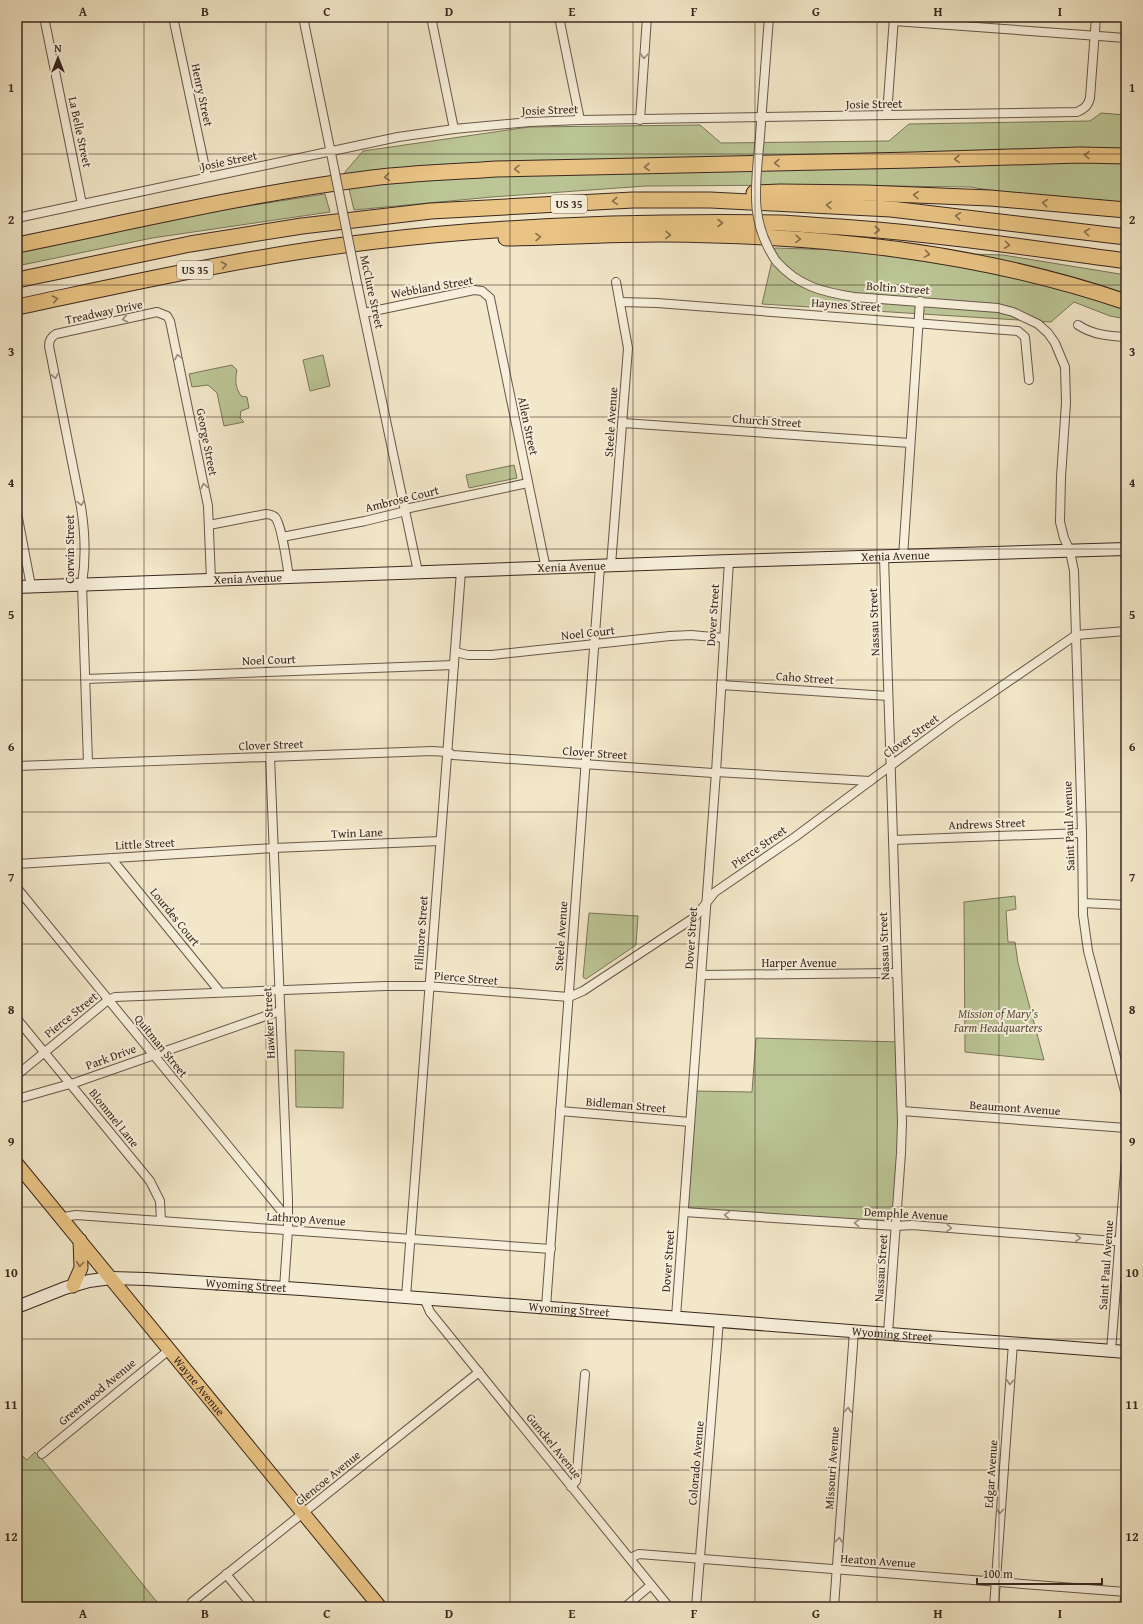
<svg xmlns="http://www.w3.org/2000/svg" width="1143" height="1624" font-family="'Gentium Book Plus',serif">
	<style>
		.green { fill: #bbc595; stroke: #7a765a }
		.lines { fill: none; stroke-linecap: round; stroke-linejoin: round }
		.street-casing { stroke: #685749; stroke-width: 10 }
		.secondary-casing { stroke: #3a271f; stroke-width: 14 }
		.primary-casing { stroke: #3a271f; stroke-width: 15 }
		.highway-casing { stroke: #3a271f; stroke-width: 17 }
		.street { stroke: #f7efdb; stroke-width: 8 }
		.secondary { stroke: #f7efdb; stroke-width: 12 }
		.primary { stroke: #e9c484; stroke-width: 13 }
		.highway { stroke: #e9c484; stroke-width: 15 }
		.street-bridge-casing { stroke: #685749; stroke-width: 10; stroke-linecap: butt }
		.street-bridge { stroke: #f7efdb; stroke-width: 8 }
		.oneway { stroke: #988b7d }
		.oneway2 { stroke: #896e4c }
		.grid { fill: none; stroke: #3a271f; stroke-width: 1; stroke-opacity: 0.55 }
		.labels { text-anchor: middle; stroke-width: 4; stroke-linejoin: round; paint-order: stroke }
		.shield { fill: #f7efdb; stroke: #736357; stroke-width: 1 }
		.shield-label { font-size: 11px; font-weight: bold; fill: #3a271f }
		.street-label { font-size: 12px; fill: #3a271f; stroke: #f7efdb }
		.park-label { font-size: 12px; font-style: italic; fill: #5a4e3c; stroke: #f7efdb }
		.neatline { fill: none; stroke: #3a271f; stroke-width: 1.5 }
		.grid-label { font-size: 13px; text-anchor: middle; font-weight: bold; fill: #3a271f }
	</style>
	<rect width="100%" height="100%" fill="#f2e7c8"/>
	<filter id="stains"><feTurbulence type="fractalNoise" baseFrequency=".005" numOctaves="4"/><feColorMatrix values="0 0 0 0 .2 0 0 0 0 .09 0 0 0 0 .02 0 0 0 .5 -.17"/></filter>
	<radialGradient id="worn" r=".72"><stop offset=".6" stop-color="#630" stop-opacity="0"/><stop offset="1" stop-color="#630" stop-opacity=".3"/></radialGradient>
	<g class="green">
		<path d="M 1101,113 L 1126,115 L 1126,212 L 970,187 L 805,185 L 646,186 L 492,197 L 354,210 L 345,172 L 363,151 L 529,127 L 700,125 L 721,143 L 889,141 L 909,124 L 1090,121 Z"/>
		<path d="M 325,194 L 330,212 L 152,238 L 17,266 L 17,250 L 170,218 Z"/>
		<path d="M 775,248 L 1003,255 L 1126,275 L 1126,319 L 1110,316 L 1074,302 L 1051,322 L 762,304 Z"/>
		<path d="M 323,355 L 330,386 L 310,391 L 303,360 Z"/>
		<path d="M 232,365 L 237,370 C 235,380 235,387 241,396 L 247,397 L 249,408 L 241,411 L 240,418 L 244,422 L 224,426 L 217,393 L 208,385 L 192,387 L 189,374 Z"/>
		<path d="M 514,465 L 517,478 L 469,488 L 466,475 Z"/>
		<path d="M 1015,896 L 1016,909 L 1006,911 L 1008,942 L 1015,942 L 1018,963 L 1044,1060 L 965,1052 L 964,902 Z"/>
		<path d="M 589,913 L 638,916 L 636,945 L 586,979 L 583,977 Z"/>
		<path d="M 756,1038 L 899,1042 L 900,1081 L 896,1226 L 684,1212 L 693,1091 L 752,1092 Z"/>
		<path d="M 295,1050 L 344,1052 L 343,1108 L 296,1107 Z"/>
		<path d="M 17,1451 L 27,1460 L 35,1452 L 42,1459 L 161,1607 L 17,1607 Z"/>
	</g>
	<g class="lines">
		<defs>
			<g id="street">
				<path d="M 44,17 L 82,204"/>
				<path d="M 173,17 L 207,177"/>
				<path d="M 303,17 L 334,168"/>
				<path d="M 431,17 L 454,129"/>
				<path d="M 559,17 L 580,120"/>
				<path d="M 894,21 L 1126,38"/>
				<path d="M 887,115 L 894,17"/>
				<path d="M 640,120 L 647,17"/>
				<path d="M 760,136 L 769,17"/>
				<path d="M 17,218 L 398,137 L 454,129 L 530,122 L 580,120 L 1077,112 C 1084,109 1088,106 1090,98 L 1096,17"/>
				<path d="M 776,261 C 798,286 822,292 854,297 L 998,308 L 1013,312 L 1038,324 L 1048,333 L 1055,343 L 1065,367 L 1066,403 L 1061,477 L 1060,522 L 1064,538 L 1070,551 L 1074,571 L 1082,833 L 1083,915 L 1088,951 L 1126,1095"/>
				<path d="M 356,278 L 418,572"/>
				<path d="M 620,302 L 657,303 L 1018,331 L 1025,337 L 1029,380"/>
				<path d="M 364,313 L 474,290 L 482,291 L 490,298 L 546,569"/>
				<path d="M 1078,325 C 1093,335 1109,336 1126,337"/>
				<path d="M 623,423 L 910,443"/>
				<path d="M 17,513 L 31,586"/>
				<path d="M 209,525 L 266,514 C 269,514 272,515 275,517 C 282,525 287,565 289,577"/>
				<path d="M 282,537 L 365,521 L 402,512 L 405,509 L 528,483"/>
				<path d="M 884,557 L 902,1122 L 901,1153 L 888,1333"/>
				<path d="M 903,557 L 920,301"/>
				<path d="M 611,565 L 628,348 L 616,282"/>
				<path d="M 455,652 L 468,655 L 492,655 L 670,636 L 691,635 L 724,638"/>
				<path d="M 86,679 L 454,665"/>
				<path d="M 721,685 L 888,696"/>
				<path d="M 270,757 L 288,1200 L 288,1230 L 284,1288"/>
				<path d="M 88,763 L 82,584 C 86,559 85,532 81,507 L 49,346 C 49,340 51,337 56,334 L 157,312 L 167,316 L 170,321 L 208,506 L 211,580"/>
				<path d="M 17,766 L 432,751 L 447,752 L 453,755 L 713,773 L 716,772 L 870,781 L 954,719 L 1076,635 L 1126,631"/>
				<path d="M 893,840 L 1082,833"/>
				<path d="M 111,858 L 220,992"/>
				<path d="M 17,864 L 274,848 L 440,841"/>
				<path d="M 17,888 L 288,1219"/>
				<path d="M 1083,903 L 1126,905"/>
				<path d="M 701,975 L 897,973"/>
				<path d="M 17,1019 L 150,1181 L 160,1201 L 161,1221"/>
				<path d="M 17,1075 L 108,1000 L 115,997 L 385,986 L 426,986 L 569,997 L 583,991 L 695,917 L 715,892 L 795,837 L 870,781"/>
				<path d="M 17,1099 L 77,1082 L 280,1011"/>
				<path d="M 560,1111 L 690,1122"/>
				<path d="M 902,1111 L 1126,1128"/>
				<path d="M 684,1212 L 896,1226 L 912,1225 L 1126,1242"/>
				<path d="M 63,1221 L 64,1217 L 76,1215 L 551,1249"/>
				<path d="M 406,1297 L 461,571"/>
				<path d="M 424,1298 L 430,1312 L 669,1607"/>
				<path d="M 546,1307 L 600,566"/>
				<path d="M 676,1317 L 716,772 L 729,561"/>
				<path d="M 1111,1351 L 1126,1158"/>
				<path d="M 42,1454 L 169,1350"/>
				<path d="M 571,1487 L 576,1481 L 577,1471 L 585,1374"/>
				<path d="M 630,1558 L 639,1554 L 1126,1592"/>
				<path d="M 226,1574 L 253,1607"/>
				<path d="M 192,1602 L 479,1372"/>
				<path d="M 625,1607 L 651,1585"/>
				<path d="M 696,1607 L 719,1320"/>
				<path d="M 834,1607 L 854,1331"/>
				<path d="M 994,1607 L 1013,1343"/>
				<path d="M 1124,1607 L 1126,1588"/>
			</g>
			<g id="secondary">
				<path id="s1" d="M 17,587 L 729,561 L 1126,549"/>
				<path id="s2" d="M 17,1307 L 65,1288 L 89,1281 L 111,1278 L 146,1279 L 301,1289 L 1126,1352"/>
			</g>
			<g id="primary">
				<path id="s3" d="M 17,1164 L 380,1607"/>
				<path d="M 73,1286 L 81,1268 L 80,1240"/>
			</g>
			<g id="highway">
				<path d="M 754,193 L 780,192 L 866,193 L 990,198 L 1126,210"/>
				<path d="M 506,238 C 558,237 609,234 661,234 C 817,235 977,251 1126,302"/>
				<path d="M 17,245 C 135,221 252,193 372,178 C 413,173 455,172 496,169 L 914,160 L 1079,155 L 1126,156"/>
				<path d="M 17,280 L 190,244 L 302,226 L 431,211 L 633,200 L 710,200 L 891,209 L 1126,237"/>
				<path d="M 17,307 C 136,282 255,255 376,241 C 510,225 645,221 780,223 C 800,224 821,226 841,227 C 937,234 1031,248 1126,261"/>
			</g>
		</defs>
		<use href="#street" class="street-casing"/>
		<use href="#secondary" class="secondary-casing"/>
		<use href="#primary" class="primary-casing"/>
		<use href="#highway" class="highway-casing"/>
		<use href="#street" class="street"/>
		<use href="#secondary" class="secondary"/>
		<use href="#primary" class="primary"/>
		<use href="#highway" class="highway"/>
		<defs>
			<g id="street-bridge">
				<path d="M 760,136 C 756,184 748,219 776,261"/>
				<path d="M 334,168 L 356,278"/>
			</g>
		</defs>
		<use href="#street-bridge" class="street-bridge-casing"/>
		<use href="#street-bridge" class="street-bridge"/>
	</g>
	<defs><path id="oneway-chevron" d="M-2-3.5L2.5 0L-2 3.5" fill="none" stroke-width="1.6" stroke-linecap="round" stroke-linejoin="round"/></defs>
	<g class="oneway">
		<use href="#oneway-chevron" transform="translate(644 56) rotate(94)"/>
		<use href="#oneway-chevron" transform="translate(125 319) rotate(168)"/>
		<use href="#oneway-chevron" transform="translate(178 357) rotate(-102)"/>
		<use href="#oneway-chevron" transform="translate(55 376) rotate(79)"/>
		<use href="#oneway-chevron" transform="translate(204 486) rotate(-101)"/>
		<use href="#oneway-chevron" transform="translate(81 503) rotate(80)"/>
		<use href="#oneway-chevron" transform="translate(727 1215) rotate(-176)"/>
		<use href="#oneway-chevron" transform="translate(857 1223) rotate(-176)"/>
		<use href="#oneway-chevron" transform="translate(949 1228) rotate(4)"/>
		<use href="#oneway-chevron" transform="translate(1078 1238) rotate(4)"/>
		<use href="#oneway-chevron" transform="translate(1010 1382) rotate(95)"/>
		<use href="#oneway-chevron" transform="translate(848 1410) rotate(-86)"/>
		<use href="#oneway-chevron" transform="translate(1000 1511) rotate(94)"/>
		<use href="#oneway-chevron" transform="translate(839 1540) rotate(-86)"/>
	</g>
	<g class="oneway2">
		<use href="#oneway-chevron" transform="translate(1087 155) rotate(-179)"/>
		<use href="#oneway-chevron" transform="translate(957 159) rotate(178)"/>
		<use href="#oneway-chevron" transform="translate(777 163) rotate(179)"/>
		<use href="#oneway-chevron" transform="translate(647 167) rotate(179)"/>
		<use href="#oneway-chevron" transform="translate(517 169) rotate(179)"/>
		<use href="#oneway-chevron" transform="translate(387 177) rotate(175)"/>
		<use href="#oneway-chevron" transform="translate(916 195) rotate(-178)"/>
		<use href="#oneway-chevron" transform="translate(615 201) rotate(177)"/>
		<use href="#oneway-chevron" transform="translate(1045 203) rotate(-175)"/>
		<use href="#oneway-chevron" transform="translate(829 205) rotate(-177)"/>
		<use href="#oneway-chevron" transform="translate(958 216) rotate(-174)"/>
		<use href="#oneway-chevron" transform="translate(720 223)"/>
		<use href="#oneway-chevron" transform="translate(877 230) rotate(4)"/>
		<use href="#oneway-chevron" transform="translate(1087 232) rotate(-173)"/>
		<use href="#oneway-chevron" transform="translate(668 235) rotate(2)"/>
		<use href="#oneway-chevron" transform="translate(538 237) rotate(-1)"/>
		<use href="#oneway-chevron" transform="translate(798 239) rotate(4)"/>
		<use href="#oneway-chevron" transform="translate(1007 245) rotate(8)"/>
		<use href="#oneway-chevron" transform="translate(927 254) rotate(10)"/>
		<use href="#oneway-chevron" transform="translate(224 265) rotate(-11)"/>
		<use href="#oneway-chevron" transform="translate(55 299) rotate(-12)"/>
		<use href="#oneway-chevron" transform="translate(80 1264) rotate(95)"/>
	</g>
	<path class="grid" d="M 144,17 L 144,1607M 266,17 L 266,1607M 388,17 L 388,1607M 510,17 L 510,1607M 633,17 L 633,1607M 755,17 L 755,1607M 877,17 L 877,1607M 999,17 L 999,1607M 17,154 L 1126,154M 17,285 L 1126,285M 17,417 L 1126,417M 17,549 L 1126,549M 17,680 L 1126,680M 17,812 L 1126,812M 17,944 L 1126,944M 17,1075 L 1126,1075M 17,1207 L 1126,1207M 17,1339 L 1126,1339M 17,1470 L 1126,1470"/>
	<g class="labels">
		<g class="shield">
			<rect x="551" y="195" width="36" height="18" rx="3"/>
			<rect x="177" y="261" width="36" height="18" rx="3"/>
		</g>
		<g class="shield-label">
			<text x="569" y="208">US 35</text>
			<text x="195" y="274">US 35</text>
		</g>
		<g class="street-label">
			<text transform="translate(202 95) rotate(78)" y="4">Henry Street</text>
			<text transform="translate(874 104) rotate(-1)" y="4">Josie Street</text>
			<text transform="translate(550 110) rotate(-2)" y="4">Josie Street</text>
			<text transform="translate(80 132) rotate(78)" y="4">La Belle Street</text>
			<text transform="translate(229 161) rotate(-12)" y="4">Josie Street</text>
			<text transform="translate(432 287) rotate(-10)" y="4">Webbland Street</text>
			<text transform="translate(898 288) rotate(4)" y="4">Boltin Street</text>
			<text transform="translate(372 292) rotate(78)" y="4">McClure Street</text>
			<text transform="translate(846 305) rotate(4)" y="4">Haynes Street</text>
			<text transform="translate(104 312) rotate(-12)" y="4">Treadway Drive</text>
			<text transform="translate(767 421) rotate(4)" y="4">Church Street</text>
			<text transform="translate(611 422) rotate(-86)" y="4">Steele Avenue</text>
			<text transform="translate(528 426) rotate(78)" y="4">Allen Street</text>
			<text transform="translate(207 442) rotate(79)" y="4">George Street</text>
			<text transform="translate(402 499) rotate(-14)" y="4">Ambrose Court</text>
			<text transform="translate(70 549) rotate(-90)" y="4">Corwin Street</text>
			<text dy="4" stroke="none"><textPath href="#s1" startOffset="879">Xenia Avenue</textPath></text>
			<text dy="4" stroke="none"><textPath href="#s1" startOffset="555">Xenia Avenue</textPath></text>
			<text dy="4" stroke="none"><textPath href="#s1" startOffset="231">Xenia Avenue</textPath></text>
			<text transform="translate(713 615) rotate(-86)" y="4">Dover Street</text>
			<text transform="translate(874 622) rotate(-92)" y="4">Nassau Street</text>
			<text transform="translate(588 633) rotate(-6)" y="4">Noel Court</text>
			<text transform="translate(269 660) rotate(-2)" y="4">Noel Court</text>
			<text transform="translate(805 678) rotate(4)" y="4">Caho Street</text>
			<text transform="translate(911 736) rotate(-36)" y="4">Clover Street</text>
			<text transform="translate(271 745) rotate(-2)" y="4">Clover Street</text>
			<text transform="translate(595 753) rotate(4)" y="4">Clover Street</text>
			<text transform="translate(987 824) rotate(-2)" y="4">Andrews Street</text>
			<text transform="translate(1069 826) rotate(-92)" y="4">Saint Paul Avenue</text>
			<text transform="translate(357 833) rotate(-2)" y="4">Twin Lane</text>
			<text transform="translate(145 844) rotate(-3)" y="4">Little Street</text>
			<text transform="translate(759 847) rotate(-35)" y="4">Pierce Street</text>
			<text transform="translate(175 917) rotate(51)" y="4">Lourdes Court</text>
			<text transform="translate(421 933) rotate(-86)" y="4">Fillmore Street</text>
			<text transform="translate(561 936) rotate(-86)" y="4">Steele Avenue</text>
			<text transform="translate(691 938) rotate(-86)" y="4">Dover Street</text>
			<text transform="translate(884 946) rotate(-92)" y="4">Nassau Street</text>
			<text x="799" y="967">Harper Avenue</text>
			<text transform="translate(466 978) rotate(5)" y="4">Pierce Street</text>
			<text transform="translate(71 1015) rotate(-39)" y="4">Pierce Street</text>
			<text transform="translate(269 1023) rotate(-93)" y="4">Hawker Street</text>
			<text transform="translate(161 1046) rotate(51)" y="4">Quitman Street</text>
			<text transform="translate(111 1057) rotate(-20)" y="4">Park Drive</text>
			<text transform="translate(626 1105) rotate(5)" y="4">Bidleman Street</text>
			<text transform="translate(1015 1108) rotate(4)" y="4">Beaumont Avenue</text>
			<text transform="translate(114 1118) rotate(51)" y="4">Blommel Lane</text>
			<text transform="translate(906 1214) rotate(3)" y="4">Demphle Avenue</text>
			<text transform="translate(306 1219) rotate(4)" y="4">Lathrop Avenue</text>
			<text transform="translate(668 1261) rotate(-86)" y="4">Dover Street</text>
			<text transform="translate(1106 1265) rotate(-86)" y="4">Saint Paul Avenue</text>
			<text transform="translate(881 1268) rotate(-86)" y="4">Nassau Street</text>
			<text dy="4" stroke="none"><textPath href="#s2" startOffset="234">Wyoming Street</textPath></text>
			<text dy="4" stroke="none"><textPath href="#s2" startOffset="558">Wyoming Street</textPath></text>
			<text dy="4" stroke="none"><textPath href="#s2" startOffset="882">Wyoming Street</textPath></text>
			<text dy="4" stroke="none"><textPath href="#s3" startOffset="287">Wayne Avenue</textPath></text>
			<text transform="translate(97 1392) rotate(-40)" y="4">Greenwood Avenue</text>
			<text transform="translate(554 1446) rotate(51)" y="4">Gunckel Avenue</text>
			<text transform="translate(696 1463) rotate(-85)" y="4">Colorado Avenue</text>
			<text transform="translate(832 1468) rotate(-86)" y="4">Missouri Avenue</text>
			<text transform="translate(991 1474) rotate(-86)" y="4">Edgar Avenue</text>
			<text transform="translate(328 1478) rotate(-39)" y="4">Glencoe Avenue</text>
			<text transform="translate(878 1561) rotate(4)" y="4">Heaton Avenue</text>
		</g>
		<g class="park-label">
			<text x="998" y="1018">Mission of Mary’s<tspan x="998" dy="14">Farm Headquarters</tspan></text>
		</g>
	</g>
	<rect width="1143" height="1624" fill="none" stroke="#f2e7c8" stroke-width="44"/>
	<g transform="translate(58 58)" stroke="#f7efdb" stroke-width="3" paint-order="stroke">
	<path d="M0-3L7 15L0 10L-7 15Z" fill="#3a271f"/>
	<text y="-6" font-size="11" font-weight="bold" text-anchor="middle" fill="#3a271f">N</text>
	</g>
	<path d="M977 1578v6h125v-6" fill="none" stroke="#3a271f" stroke-width="2"/>
	<text x="983" y="1578" font-size="12" fill="#3a271f" stroke="#f7efdb" stroke-width="3" paint-order="stroke">100 m</text>
	<rect x="22" y="22" width="1099" height="1580" class="neatline"/>
	<g class="grid-label">
		<text x="83" y="16">A</text>
		<text x="205" y="16">B</text>
		<text x="327" y="16">C</text>
		<text x="449" y="16">D</text>
		<text x="572" y="16">E</text>
		<text x="694" y="16">F</text>
		<text x="816" y="16">G</text>
		<text x="938" y="16">H</text>
		<text x="1060" y="16">I</text>
		<text x="11" y="92">1</text>
		<text x="1132" y="92">1</text>
		<text x="11" y="224">2</text>
		<text x="1132" y="224">2</text>
		<text x="11" y="356">3</text>
		<text x="1132" y="356">3</text>
		<text x="11" y="487">4</text>
		<text x="1132" y="487">4</text>
		<text x="11" y="619">5</text>
		<text x="1132" y="619">5</text>
		<text x="11" y="751">6</text>
		<text x="1132" y="751">6</text>
		<text x="11" y="882">7</text>
		<text x="1132" y="882">7</text>
		<text x="11" y="1014">8</text>
		<text x="1132" y="1014">8</text>
		<text x="11" y="1146">9</text>
		<text x="1132" y="1146">9</text>
		<text x="11" y="1277">10</text>
		<text x="1132" y="1277">10</text>
		<text x="11" y="1409">11</text>
		<text x="1132" y="1409">11</text>
		<text x="11" y="1541">12</text>
		<text x="1132" y="1541">12</text>
		<text x="83" y="1618">A</text>
		<text x="205" y="1618">B</text>
		<text x="327" y="1618">C</text>
		<text x="449" y="1618">D</text>
		<text x="572" y="1618">E</text>
		<text x="694" y="1618">F</text>
		<text x="816" y="1618">G</text>
		<text x="938" y="1618">H</text>
		<text x="1060" y="1618">I</text>
	</g>
	<rect width="100%" height="100%" filter="url(#stains)"/>
	<rect width="100%" height="100%" fill="url(#worn)"/>
</svg>
